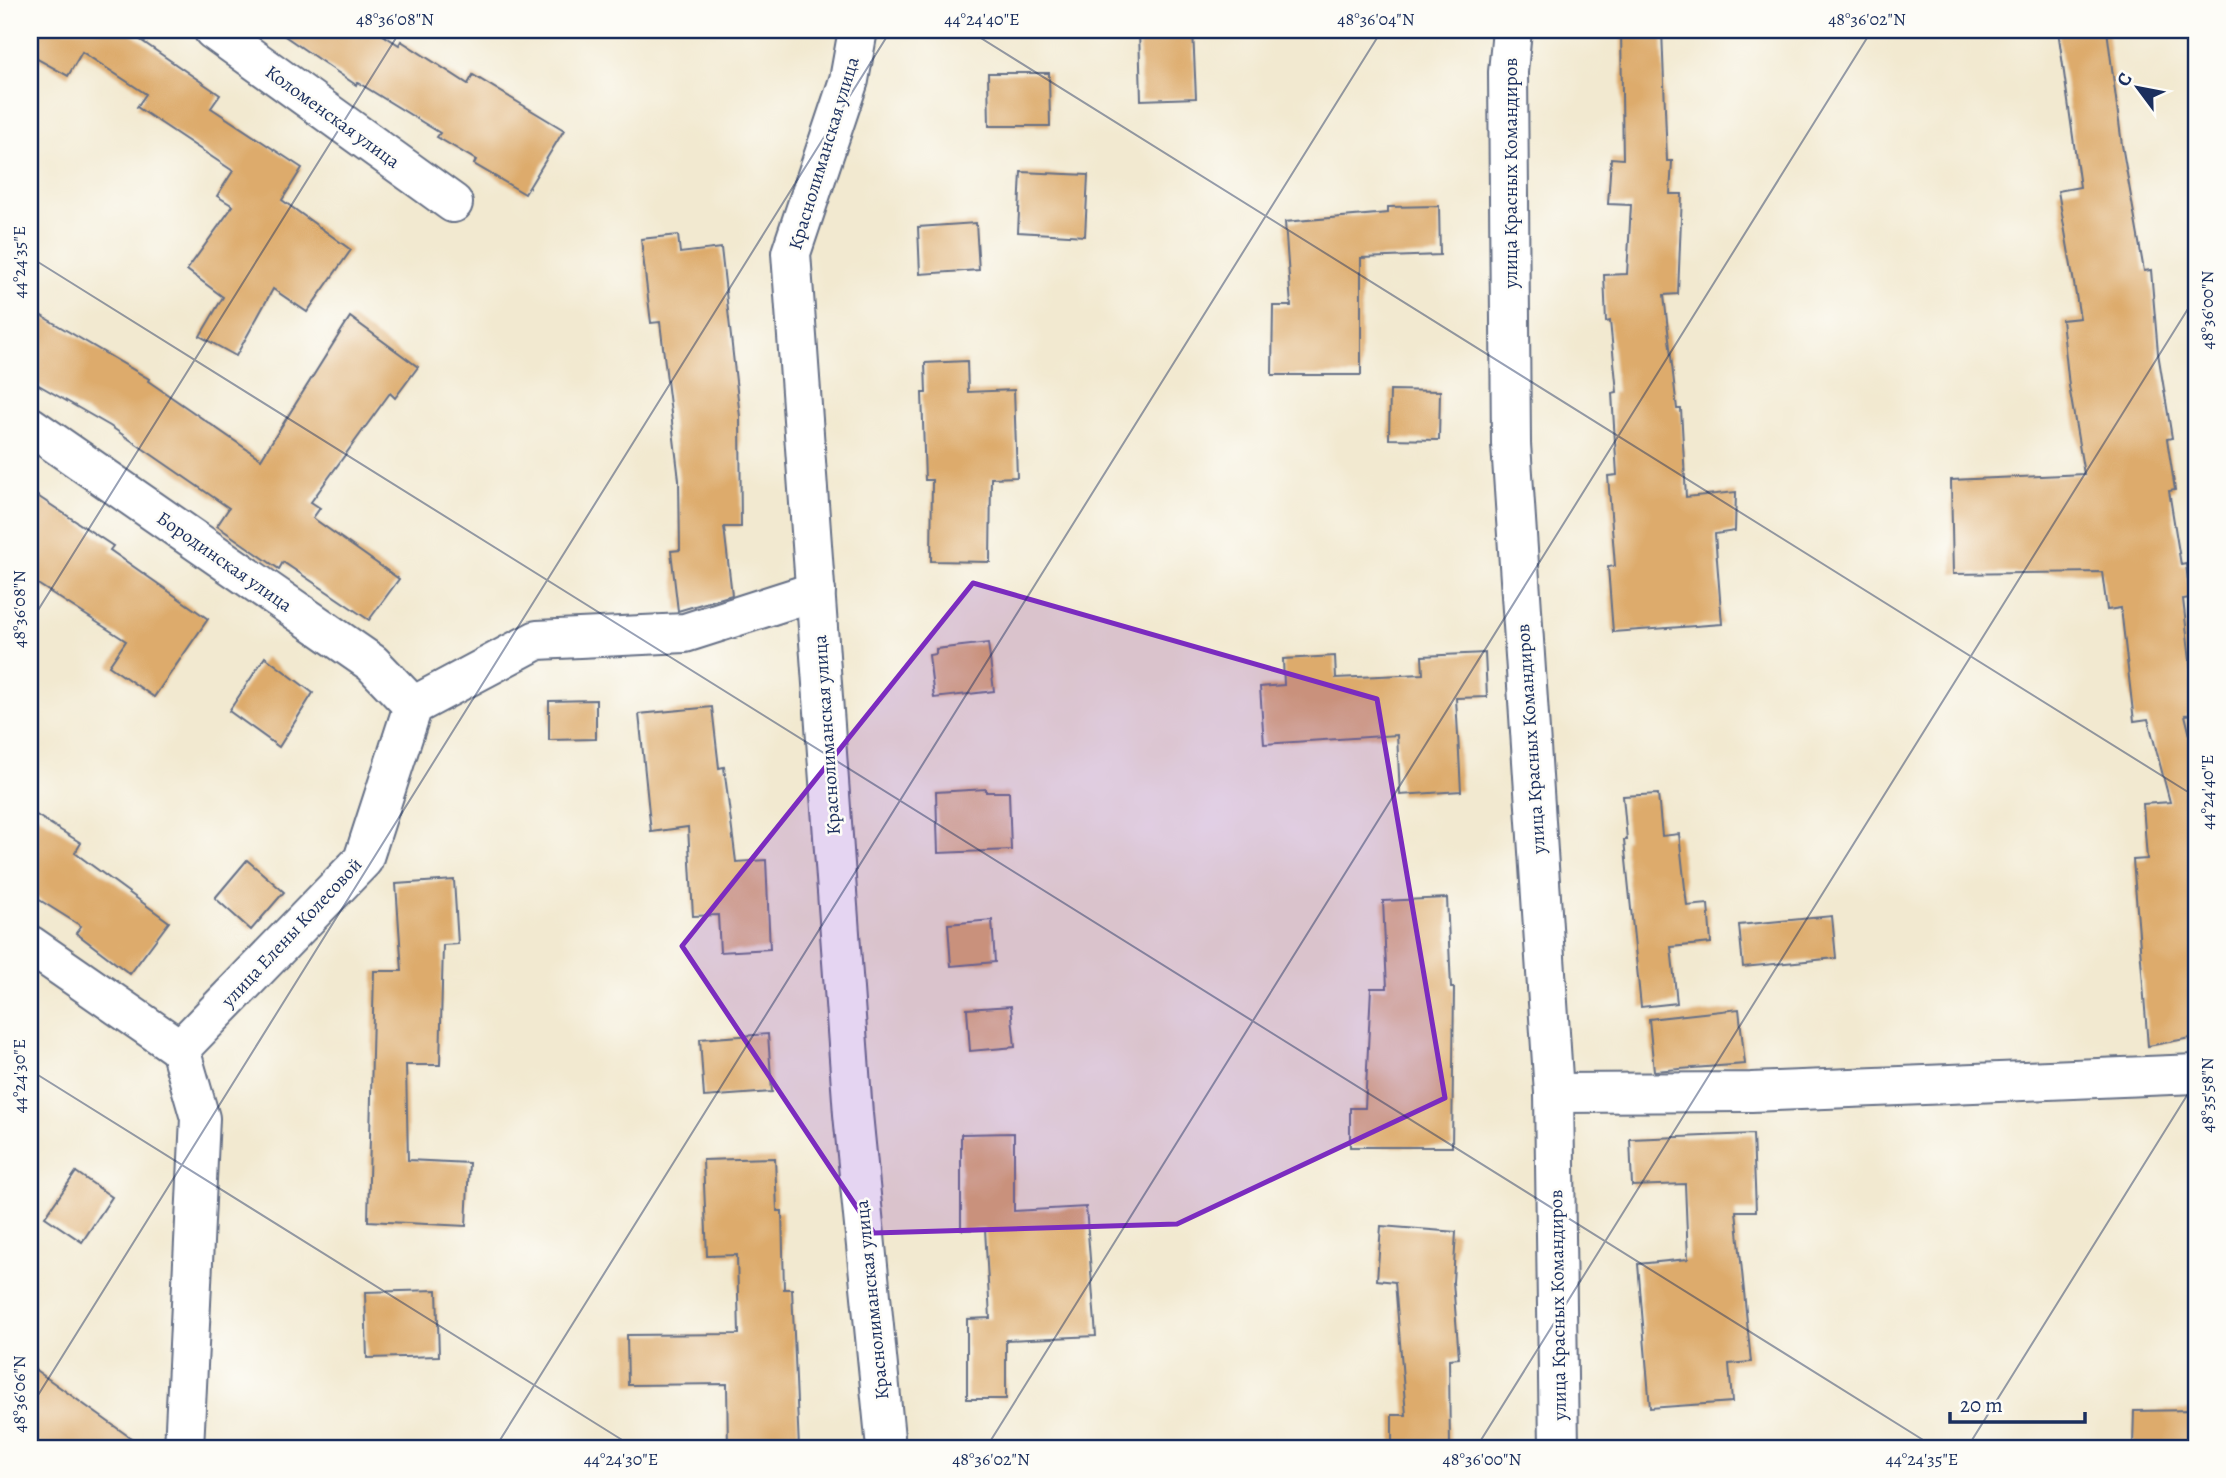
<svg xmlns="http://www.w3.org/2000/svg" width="2226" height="1478" font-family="Alegreya,serif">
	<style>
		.building { fill: #ddab6c }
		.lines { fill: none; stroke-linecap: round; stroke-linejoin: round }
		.minor-casing { stroke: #667086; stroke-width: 42 }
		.minor { stroke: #fff; stroke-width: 38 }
		.marked { fill: #7b2cbf; fill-opacity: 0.2; stroke: #7b2cbf; stroke-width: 5; stroke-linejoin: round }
		.ticks { fill: none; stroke: #1b2f5e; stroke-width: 2; stroke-opacity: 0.45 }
		.labels { text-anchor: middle; stroke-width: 5; stroke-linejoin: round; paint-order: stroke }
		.street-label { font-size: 19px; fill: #1b2f5e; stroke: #fdfcf7 }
		.neatline { fill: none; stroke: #1b2f5e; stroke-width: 2.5 }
		.ticks-label { font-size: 18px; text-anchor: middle; fill: #1b2f5e }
	</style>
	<rect width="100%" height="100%" fill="#fdfcf7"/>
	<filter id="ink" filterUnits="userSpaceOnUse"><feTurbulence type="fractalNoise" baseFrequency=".0143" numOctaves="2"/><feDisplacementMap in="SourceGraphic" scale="14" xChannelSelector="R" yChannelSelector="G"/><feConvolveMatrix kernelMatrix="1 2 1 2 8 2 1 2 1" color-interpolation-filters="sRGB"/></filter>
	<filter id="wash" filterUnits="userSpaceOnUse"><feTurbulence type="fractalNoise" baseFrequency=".00686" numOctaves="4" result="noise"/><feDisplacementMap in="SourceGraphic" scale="28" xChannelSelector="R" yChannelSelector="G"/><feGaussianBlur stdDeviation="1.57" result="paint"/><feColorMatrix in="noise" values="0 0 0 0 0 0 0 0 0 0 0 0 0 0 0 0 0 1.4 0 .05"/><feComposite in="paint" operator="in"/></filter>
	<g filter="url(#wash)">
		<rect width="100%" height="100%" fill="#f2e9d0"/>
		<g id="blocks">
			<g class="building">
				<path d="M 30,30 L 126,30 L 220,95 L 211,108 L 302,168 L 282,200 L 351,250 L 307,312 L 273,289 L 236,356 L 200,336 L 223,297 L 187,270 L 233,206 L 217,196 L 233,171 L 137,107 L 146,94 L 82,52 L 68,76 L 30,55 Z"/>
				<path d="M 276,30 L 375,30 L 399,45 L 401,41 L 468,84 L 473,75 L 564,130 L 525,194 L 474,164 L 476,160 L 437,137 L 440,133 L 357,82 L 356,85 Z"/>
				<path d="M 1139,30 L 1193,30 L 1196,98 L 1141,100 Z"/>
				<path d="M 1621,30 L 1662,30 L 1667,161 L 1672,161 L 1670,194 L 1682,194 L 1678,294 L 1664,295 L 1677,409 L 1681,409 L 1686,497 L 1736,492 L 1735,531 L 1715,534 L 1722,624 L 1613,632 L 1608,567 L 1615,566 L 1608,476 L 1617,475 L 1612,393 L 1617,392 L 1610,321 L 1606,322 L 1604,275 L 1627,274 L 1631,205 L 1608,204 L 1611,158 L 1623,159 Z"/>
				<path d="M 2058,30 L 2107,30 L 2122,145 L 2144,271 L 2151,270 L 2158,353 L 2172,438 L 2167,439 L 2175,490 L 2169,491 L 2181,565 L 2186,564 L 2190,598 L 2183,599 L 2196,714 L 2185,715 L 2196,760 L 2196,1037 L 2148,1046 L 2133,860 L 2147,859 L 2143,804 L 2170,802 L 2148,719 L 2134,721 L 2121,608 L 2107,610 L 2102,572 L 1953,574 L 1951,480 L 2084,474 L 2069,386 L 2062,320 L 2080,318 L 2058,191 L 2080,187 Z"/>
				<path d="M 988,73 L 1049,73 L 1050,126 L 989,126 Z"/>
				<path d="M 1021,172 L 1088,175 L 1085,236 L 1018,232 Z"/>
				<path d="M 1439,206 L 1440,255 L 1361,258 L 1361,375 L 1272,375 L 1273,306 L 1291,306 L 1285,222 L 1388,213 L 1388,207 Z"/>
				<path d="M 976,223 L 979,270 L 920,274 L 918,227 Z"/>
				<path d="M 678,235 L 680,253 L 721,248 L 740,417 L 741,527 L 724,527 L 732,595 L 678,611 L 671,551 L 680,550 L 679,480 L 660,322 L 651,323 L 641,239 Z"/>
				<path d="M 30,309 L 149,379 L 148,381 L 261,459 L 350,317 L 418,367 L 395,398 L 390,393 L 311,502 L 320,508 L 313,518 L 399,579 L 369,620 L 283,562 L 279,569 L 217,526 L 229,508 L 110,426 L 30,380 Z"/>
				<path d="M 967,361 L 968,392 L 1014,390 L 1017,477 L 991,478 L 990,562 L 931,561 L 932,480 L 925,480 L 922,393 L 926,393 L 925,363 Z"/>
				<path d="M 1390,390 L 1440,391 L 1439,440 L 1389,439 Z"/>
				<path d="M 30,491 L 113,546 L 110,550 L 208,619 L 154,697 L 109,666 L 126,641 L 30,579 Z"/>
				<path d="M 988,643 L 994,691 L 934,698 L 929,655 L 936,654 L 936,649 Z"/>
				<path d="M 1485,653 L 1487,697 L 1456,698 L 1461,791 L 1400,795 L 1397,735 L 1264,744 L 1260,687 L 1284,685 L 1283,659 L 1335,656 L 1336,678 L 1423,674 L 1422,656 Z"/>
				<path d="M 265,657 L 313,693 L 279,747 L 229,711 Z"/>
				<path d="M 596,700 L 596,739 L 549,740 L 549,701 Z"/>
				<path d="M 712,707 L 719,768 L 724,767 L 736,862 L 766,860 L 770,949 L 720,952 L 718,915 L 693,916 L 688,827 L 651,832 L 639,714 Z"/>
				<path d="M 986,789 L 986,792 L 1009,792 L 1011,850 L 938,853 L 936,792 Z"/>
				<path d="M 1658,794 L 1662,836 L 1679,834 L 1687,906 L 1708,904 L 1711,943 L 1671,947 L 1677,1003 L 1641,1007 L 1624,840 L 1627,840 L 1623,796 Z"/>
				<path d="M 30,811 L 81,843 L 75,853 L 169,922 L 130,974 L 76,933 L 81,926 L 30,894 Z"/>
				<path d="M 247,860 L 284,892 L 251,930 L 215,898 Z"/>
				<path d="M 454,880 L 458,944 L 443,945 L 440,1065 L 406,1065 L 408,1160 L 469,1163 L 466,1226 L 368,1221 L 374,971 L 402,971 L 396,884 Z"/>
				<path d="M 1447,898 L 1451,988 L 1454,988 L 1452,1147 L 1350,1147 L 1350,1108 L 1365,1108 L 1371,988 L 1387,988 L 1383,901 Z"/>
				<path d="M 1832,916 L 1836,958 L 1743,967 L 1739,925 Z"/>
				<path d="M 992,920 L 995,962 L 951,966 L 948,924 Z"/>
				<path d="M 1011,1006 L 1015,1047 L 970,1051 L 967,1009 Z"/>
				<path d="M 1739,1009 L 1745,1064 L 1654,1071 L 1649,1019 Z"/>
				<path d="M 768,1034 L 772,1092 L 704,1097 L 700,1039 Z"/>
				<path d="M 1014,1133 L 1014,1211 L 1086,1207 L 1096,1336 L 1006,1340 L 1006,1399 L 967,1399 L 967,1319 L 990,1318 L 985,1229 L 961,1230 L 961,1134 Z"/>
				<path d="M 1753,1134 L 1756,1211 L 1736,1211 L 1751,1362 L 1729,1364 L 1732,1402 L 1650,1408 L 1638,1264 L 1688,1259 L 1685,1184 L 1632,1186 L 1630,1139 Z"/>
				<path d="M 775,1158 L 777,1211 L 782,1211 L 784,1289 L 792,1289 L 799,1448 L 728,1448 L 727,1384 L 628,1385 L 627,1335 L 739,1334 L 737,1255 L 707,1256 L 703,1160 Z"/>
				<path d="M 76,1172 L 112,1197 L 82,1242 L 45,1217 Z"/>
				<path d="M 1381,1226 L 1456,1232 L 1453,1282 L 1459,1358 L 1449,1359 L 1450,1448 L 1392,1448 L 1392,1415 L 1406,1415 L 1395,1282 L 1377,1280 Z"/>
				<path d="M 437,1290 L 439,1356 L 367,1358 L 365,1292 Z"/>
				<path d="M 30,1366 L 145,1448 L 46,1448 L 30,1436 Z"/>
				<path d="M 2196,1410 L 2196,1448 L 2133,1447 L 2134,1411 Z"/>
			</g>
		</g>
	</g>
	<g filter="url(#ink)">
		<use href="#blocks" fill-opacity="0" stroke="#667086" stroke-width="2"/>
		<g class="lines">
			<defs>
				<g id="minor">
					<path d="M 213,30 L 453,203"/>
					<path d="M 858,30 L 849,80 L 791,253 L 853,1114 L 886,1448"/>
					<path d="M 1512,30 L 1508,72 L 1511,444 L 1554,1093 L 1559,1448"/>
					<path d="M 30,426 L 372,663 L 413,706"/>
					<path d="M 30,945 L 180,1049"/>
					<path d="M 1554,1093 L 1751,1092 L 2196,1074"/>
					<path d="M 184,1448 L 200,1118 L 180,1049 L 363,860 L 413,706 L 537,640 L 685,633 L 816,591"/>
				</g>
			</defs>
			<use href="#minor" class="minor-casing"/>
			<use href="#minor" class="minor"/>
		</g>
	</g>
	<path class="marked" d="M 973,583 L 1377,699 L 1445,1098 L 1177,1224 L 874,1233 L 682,946 Z"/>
	<path class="ticks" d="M 968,30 L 2196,797M 30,257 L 1936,1448M 30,623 L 401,30M 30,1070 L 635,1448M 30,1408 L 891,30M 495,1448 L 1382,30M 986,1448 L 1872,30M 1476,1448 L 2196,296M 1967,1448 L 2196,1081"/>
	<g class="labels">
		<g class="street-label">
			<text transform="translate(333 116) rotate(36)" y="7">Коломенская улица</text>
			<text transform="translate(823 153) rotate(-73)" y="7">Краснолиманская улица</text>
			<text transform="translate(1510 173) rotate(-90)" y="7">улица Красных Командиров</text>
			<text transform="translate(225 561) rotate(35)" y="7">Бородинская улица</text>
			<text transform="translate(826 735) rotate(-94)" y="7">Краснолиманская улица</text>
			<text transform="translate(1530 739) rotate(-94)" y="7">улица Красных Командиров</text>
			<text transform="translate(291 932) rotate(-47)" y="7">улица Елены Колесовой</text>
			<text transform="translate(871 1300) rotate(-96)" y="7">Краснолиманская улица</text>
			<text transform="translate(1557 1305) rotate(-91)" y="7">улица Красных Командиров</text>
		</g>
	</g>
	<rect width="2226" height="1478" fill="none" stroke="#fdfcf7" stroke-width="77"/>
	<g transform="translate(2138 88) rotate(302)" stroke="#fdfcf7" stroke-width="5" paint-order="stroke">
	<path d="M0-5L12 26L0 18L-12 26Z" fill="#1b2f5e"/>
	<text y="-10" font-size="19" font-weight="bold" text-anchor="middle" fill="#1b2f5e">С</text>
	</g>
	<path d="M1950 1412v10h135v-10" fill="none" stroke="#1b2f5e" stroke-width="3.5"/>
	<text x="1960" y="1412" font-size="21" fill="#1b2f5e" stroke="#fdfcf7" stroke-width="5" paint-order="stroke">20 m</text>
	<rect x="38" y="38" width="2150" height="1402" class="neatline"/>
	<g class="ticks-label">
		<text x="395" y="25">48°36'08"N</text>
		<text x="982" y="25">44°24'40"E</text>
		<text x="1376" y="25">48°36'04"N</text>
		<text x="1867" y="25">48°36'02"N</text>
		<text transform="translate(19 262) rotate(-90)" y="6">44°24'35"E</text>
		<text transform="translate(2207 310) rotate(-90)" y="6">48°36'00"N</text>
		<text transform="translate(19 609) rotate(-90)" y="6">48°36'08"N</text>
		<text transform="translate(2207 792) rotate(-90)" y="6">44°24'40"E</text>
		<text transform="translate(19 1076) rotate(-90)" y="6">44°24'30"E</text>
		<text transform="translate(2207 1095) rotate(-90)" y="6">48°35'58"N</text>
		<text transform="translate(19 1394) rotate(-90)" y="6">48°36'06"N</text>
		<text x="621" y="1465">44°24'30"E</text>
		<text x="991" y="1465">48°36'02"N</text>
		<text x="1482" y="1465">48°36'00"N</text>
		<text x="1922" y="1465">44°24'35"E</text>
	</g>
</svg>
